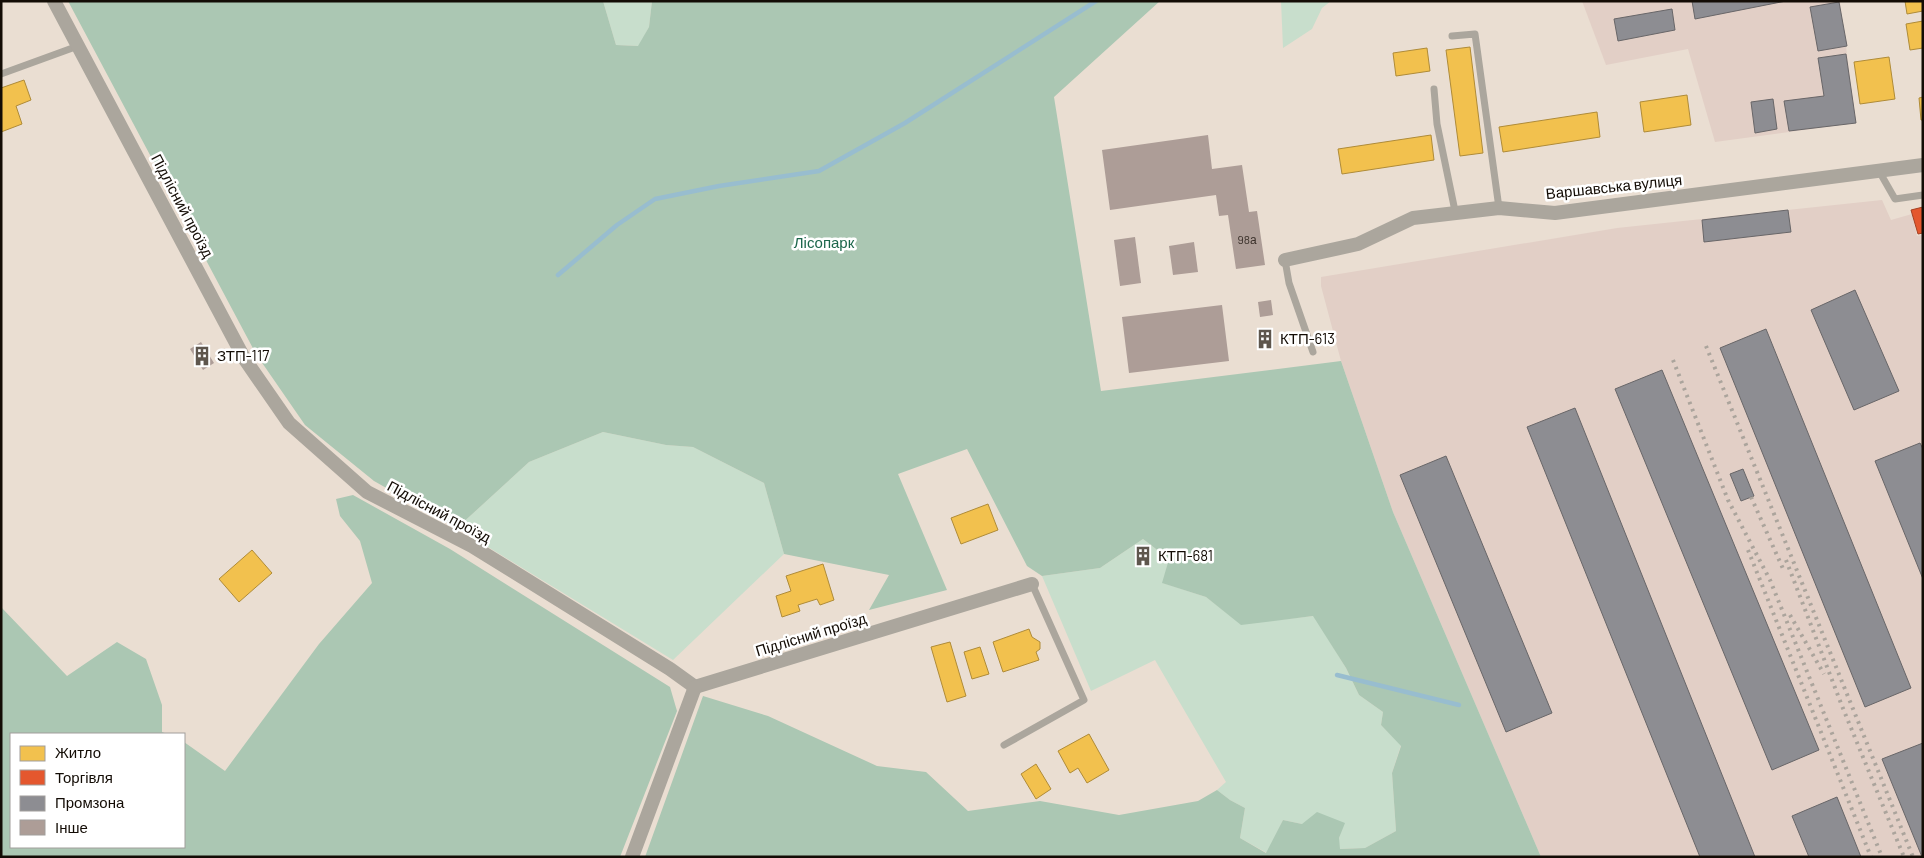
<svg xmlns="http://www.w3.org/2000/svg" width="1924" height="858" font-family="Barlow,sans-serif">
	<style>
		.industrial { fill: #e2cfc6 }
		.green { fill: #c8decc }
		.forest { fill: #abc7b3 }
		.homes { fill: #f2c14e; stroke: #af8b38 }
		.shops { fill: #e4572e; stroke: #a54022 }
		.industry { fill: #8d8d92; stroke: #686668 }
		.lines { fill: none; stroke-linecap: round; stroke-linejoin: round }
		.stream { stroke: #98bdcf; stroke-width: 4.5 }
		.building { fill: #ad9d97 }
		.lane { stroke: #aba69d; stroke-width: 7 }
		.street { stroke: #aba69d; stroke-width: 14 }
		.rail { stroke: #aba49c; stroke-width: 4; stroke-dasharray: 2.5 5; stroke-linecap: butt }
		.labels { text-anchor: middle; stroke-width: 5; stroke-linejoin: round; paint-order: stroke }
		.number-label { font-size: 12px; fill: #3a302a }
		.street-label { font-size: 15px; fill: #130c05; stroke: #fff }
		.park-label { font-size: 15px; fill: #1c664b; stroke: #fff }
		.poi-label { font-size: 15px; fill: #130c05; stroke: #fff; text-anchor: start }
	</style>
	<rect width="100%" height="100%" fill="#eaded2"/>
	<g class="industrial">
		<path d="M 1582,1 L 1840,1 L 1856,123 L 1715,142 L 1688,49 L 1606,65 Z"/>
		<path d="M 1882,200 L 1891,220 L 1912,214 L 1917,236 L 1923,235 L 1923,857 L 1541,857 L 1393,512 L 1341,361 L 1321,286 L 1321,277 L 1617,228 Z"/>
	</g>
	<g class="green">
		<path d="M 603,1 L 652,1 L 649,27 L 639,46 L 616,45 Z"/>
		<path d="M 1281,1 L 1331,1 L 1322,8 L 1312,29 L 1283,48 Z"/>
		<path d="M 603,432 L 666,445 L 693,447 L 764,483 L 784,554 L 673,660 L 457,528 L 529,462 Z"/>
		<path d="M 1143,539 L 1169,559 L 1163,583 L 1206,597 L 1241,624 L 1314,616 L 1346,668 L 1359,695 L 1383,712 L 1381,725 L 1401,745 L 1392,773 L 1396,831 L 1365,848 L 1339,849 L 1339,838 L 1344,823 L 1302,824 L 1283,820 L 1267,853 L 1240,838 L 1245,808 L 1230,800 L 1217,790 L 1226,782 L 1155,660 L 1091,691 L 1042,576 L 1100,568 Z"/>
	</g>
	<g class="forest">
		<path d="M 68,1 L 603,1 L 616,45 L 638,46 L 649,27 L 652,1 L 1160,1 L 1054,97 L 1101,391 L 1341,361 L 1393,512 L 1541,857 L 645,857 L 703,696 L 768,716 L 877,766 L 926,772 L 968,811 L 1040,801 L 1119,815 L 1198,801 L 1217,790 L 1230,800 L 1245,808 L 1240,838 L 1266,853 L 1283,820 L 1302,824 L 1317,812 L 1345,823 L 1339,838 L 1340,849 L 1365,848 L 1396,831 L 1392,773 L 1401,746 L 1381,725 L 1383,712 L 1359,695 L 1346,668 L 1313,616 L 1241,625 L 1206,597 L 1162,583 L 1169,559 L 1143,539 L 1100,568 L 1042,576 L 1027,566 L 967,449 L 898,474 L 947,590 L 869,610 L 889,575 L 784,554 L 764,483 L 693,447 L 666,445 L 603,432 L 529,462 L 457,528 L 374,481 L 305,425 L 256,354 Z"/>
		<path d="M 353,495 L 450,549 L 670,687 L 677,711 L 620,857 L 1,857 L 1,607 L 67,676 L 117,642 L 146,659 L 162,705 L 162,732 L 167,734 L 11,734 L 11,847 L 184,847 L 184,742 L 225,771 L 319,644 L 372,583 L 360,541 L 340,516 L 336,499 Z"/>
	</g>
	<g class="homes">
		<path d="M 1905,1 L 1923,1 L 1923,11 L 1907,14 Z"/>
		<path d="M 1923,21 L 1923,48 L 1910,50 L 1906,24 Z"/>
		<path d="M 1470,47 L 1483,153 L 1460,156 L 1446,50 Z"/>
		<path d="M 1427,48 L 1430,71 L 1396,76 L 1393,53 Z"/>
		<path d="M 1889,57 L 1895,99 L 1860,104 L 1854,62 Z"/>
		<path d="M 24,80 L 31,100 L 16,106 L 22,124 L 1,132 L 1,88 Z"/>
		<path d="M 1687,95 L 1691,125 L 1644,132 L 1640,102 Z"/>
		<path d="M 1923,97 L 1923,120 L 1921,120 L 1919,98 Z"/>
		<path d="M 1597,112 L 1600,137 L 1503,152 L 1499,127 Z"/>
		<path d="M 1431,135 L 1434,160 L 1342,174 L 1338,149 Z"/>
		<path d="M 988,504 L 998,530 L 961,544 L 951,518 Z"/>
		<path d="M 252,550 L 272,573 L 239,602 L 219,579 Z"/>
		<path d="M 823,564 L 834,600 L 820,605 L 817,599 L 798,605 L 800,611 L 782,617 L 776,596 L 791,591 L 786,576 Z"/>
		<path d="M 1029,629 L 1032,637 L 1040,642 L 1040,649 L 1036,652 L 1039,660 L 1003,672 L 993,642 Z"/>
		<path d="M 950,642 L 966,696 L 947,702 L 931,647 Z"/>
		<path d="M 980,647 L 989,674 L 972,679 L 964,652 Z"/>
		<path d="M 1089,734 L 1109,770 L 1087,783 L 1078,768 L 1070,773 L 1058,751 Z"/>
		<path d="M 1036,764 L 1051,789 L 1036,799 L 1021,774 Z"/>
	</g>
	<g class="shops">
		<path d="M 1923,207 L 1923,233 L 1918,234 L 1911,210 Z"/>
		<path d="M 1268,334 L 1268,342 L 1262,343 L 1261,335 Z"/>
		<path d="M 1146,552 L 1148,557 L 1141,560 L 1138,554 Z"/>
	</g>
	<g class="industry">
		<path d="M 1692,1 L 1786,1 L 1695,19 Z"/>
		<path d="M 1839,2 L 1847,46 L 1818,51 L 1810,7 Z"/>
		<path d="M 1672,9 L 1675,30 L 1618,41 L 1614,19 Z"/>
		<path d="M 1846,54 L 1856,123 L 1789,131 L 1784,101 L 1824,96 L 1818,58 Z"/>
		<path d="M 1773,99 L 1777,129 L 1755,133 L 1751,102 Z"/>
		<path d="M 1788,210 L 1791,232 L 1704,242 L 1702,220 Z"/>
		<path d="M 1855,290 L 1899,391 L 1854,410 L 1811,310 Z"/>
		<path d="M 1766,329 L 1911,688 L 1865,707 L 1720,348 Z"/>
		<path d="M 1662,370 L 1819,750 L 1772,770 L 1615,389 Z"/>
		<path d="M 1575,408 L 1755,857 L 1700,857 L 1527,427 Z"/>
		<path d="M 1920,443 L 1923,449 L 1923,579 L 1875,461 Z"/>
		<path d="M 1446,456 L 1552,713 L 1506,732 L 1400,475 Z"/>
		<path d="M 1743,469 L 1754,496 L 1741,501 L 1730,474 Z"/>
		<path d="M 1923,743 L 1923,857 L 1922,857 L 1882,759 Z"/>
		<path d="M 1837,797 L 1861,857 L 1809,857 L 1792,816 Z"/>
	</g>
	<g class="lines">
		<g class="stream">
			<path d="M 558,275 L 617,225 L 655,199 L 719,186 L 819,171 L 905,123 L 1096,1"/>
			<path d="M 1337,675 L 1459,705"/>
		</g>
	</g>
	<g class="building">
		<path d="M 1208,135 L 1212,169 L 1242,165 L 1249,212 L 1257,211 L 1265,265 L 1236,269 L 1228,215 L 1219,216 L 1216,195 L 1110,210 L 1102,150 Z"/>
		<path d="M 1135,237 L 1141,283 L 1120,286 L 1114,240 Z"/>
		<path d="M 1194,242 L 1198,272 L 1173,275 L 1169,246 Z"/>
		<path d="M 1271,300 L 1273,315 L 1260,317 L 1258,302 Z"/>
		<path d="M 1222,305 L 1229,361 L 1129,373 L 1122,317 Z"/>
		<path d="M 201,342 L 214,363 L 203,370 L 190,349 Z"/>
	</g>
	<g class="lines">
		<g class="lane">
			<path d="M 1452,36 L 1475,34 L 1499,208"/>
			<path d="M 1,74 L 78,46"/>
			<path d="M 1434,89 L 1437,124 L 1455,211"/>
			<path d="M 1879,171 L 1895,199 L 1923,195"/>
			<path d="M 1285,260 L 1289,283 L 1313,352"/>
			<path d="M 1004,745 L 1084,700 L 1032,584"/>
		</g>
		<g class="street">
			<path d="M 54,1 L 244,358 L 289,423 L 367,492 L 472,546 L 670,669 L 695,687"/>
			<path d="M 1285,260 L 1358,244 L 1413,218 L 1499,208 L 1555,213 L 1923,165"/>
			<path d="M 695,687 L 1032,584"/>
			<path d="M 632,857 L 695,687"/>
		</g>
		<g class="rail">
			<path d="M 1706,346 L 1913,857"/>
			<path d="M 1673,360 L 1728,500 L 1770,580 L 1882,857"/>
			<path d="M 1751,497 L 1784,571"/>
			<path d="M 1748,550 L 1871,857"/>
			<path d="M 1786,560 L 1842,706 L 1904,857"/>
			<path d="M 1790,615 L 1824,674"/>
		</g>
	</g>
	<defs>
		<symbol id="building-bare" viewBox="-9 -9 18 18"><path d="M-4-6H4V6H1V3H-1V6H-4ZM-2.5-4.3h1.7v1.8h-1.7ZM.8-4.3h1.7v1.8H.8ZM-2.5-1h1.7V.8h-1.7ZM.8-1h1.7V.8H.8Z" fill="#5e564d" stroke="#fff" stroke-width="2.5" paint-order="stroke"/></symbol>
	</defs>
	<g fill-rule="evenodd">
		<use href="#building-bare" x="1251" y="325" width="28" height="28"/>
		<use href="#building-bare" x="188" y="342" width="28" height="28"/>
		<use href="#building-bare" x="1129" y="542" width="28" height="28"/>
	</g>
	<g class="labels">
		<g class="number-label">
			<text x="1247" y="244">98а</text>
		</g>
		<g class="street-label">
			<text transform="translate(1614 187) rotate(-6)" y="5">Варшавська вулиця</text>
			<text transform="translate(182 206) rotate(62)" y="5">Підлісний проїзд</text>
			<text transform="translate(439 512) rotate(28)" y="5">Підлісний проїзд</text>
			<text transform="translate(811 635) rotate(-17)" y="5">Підлісний проїзд</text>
		</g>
		<g class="park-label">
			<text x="824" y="248">Лісопарк</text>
		</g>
		<g class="poi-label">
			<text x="1280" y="344">КТП-613</text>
			<text x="217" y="361">ЗТП-117</text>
			<text x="1158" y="561">КТП-681</text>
		</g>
	</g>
	<rect width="1924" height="858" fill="none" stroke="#130c05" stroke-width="5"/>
	<rect x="10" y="733" width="175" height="115" fill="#ffffff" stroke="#a19e9b"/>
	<rect x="20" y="746" width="25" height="15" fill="#f2c14e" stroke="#a19e9b"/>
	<text x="55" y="758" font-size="15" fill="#130c05">Житло</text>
	<rect x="20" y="770" width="25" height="15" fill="#e4572e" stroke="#a19e9b"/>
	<text x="55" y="783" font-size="15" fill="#130c05">Торгівля</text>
	<rect x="20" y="796" width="25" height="15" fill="#8d8d92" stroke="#a19e9b"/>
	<text x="55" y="808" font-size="15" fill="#130c05">Промзона</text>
	<rect x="20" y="820" width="25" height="15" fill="#ad9d97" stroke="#a19e9b"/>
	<text x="55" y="833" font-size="15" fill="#130c05">Інше</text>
</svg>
